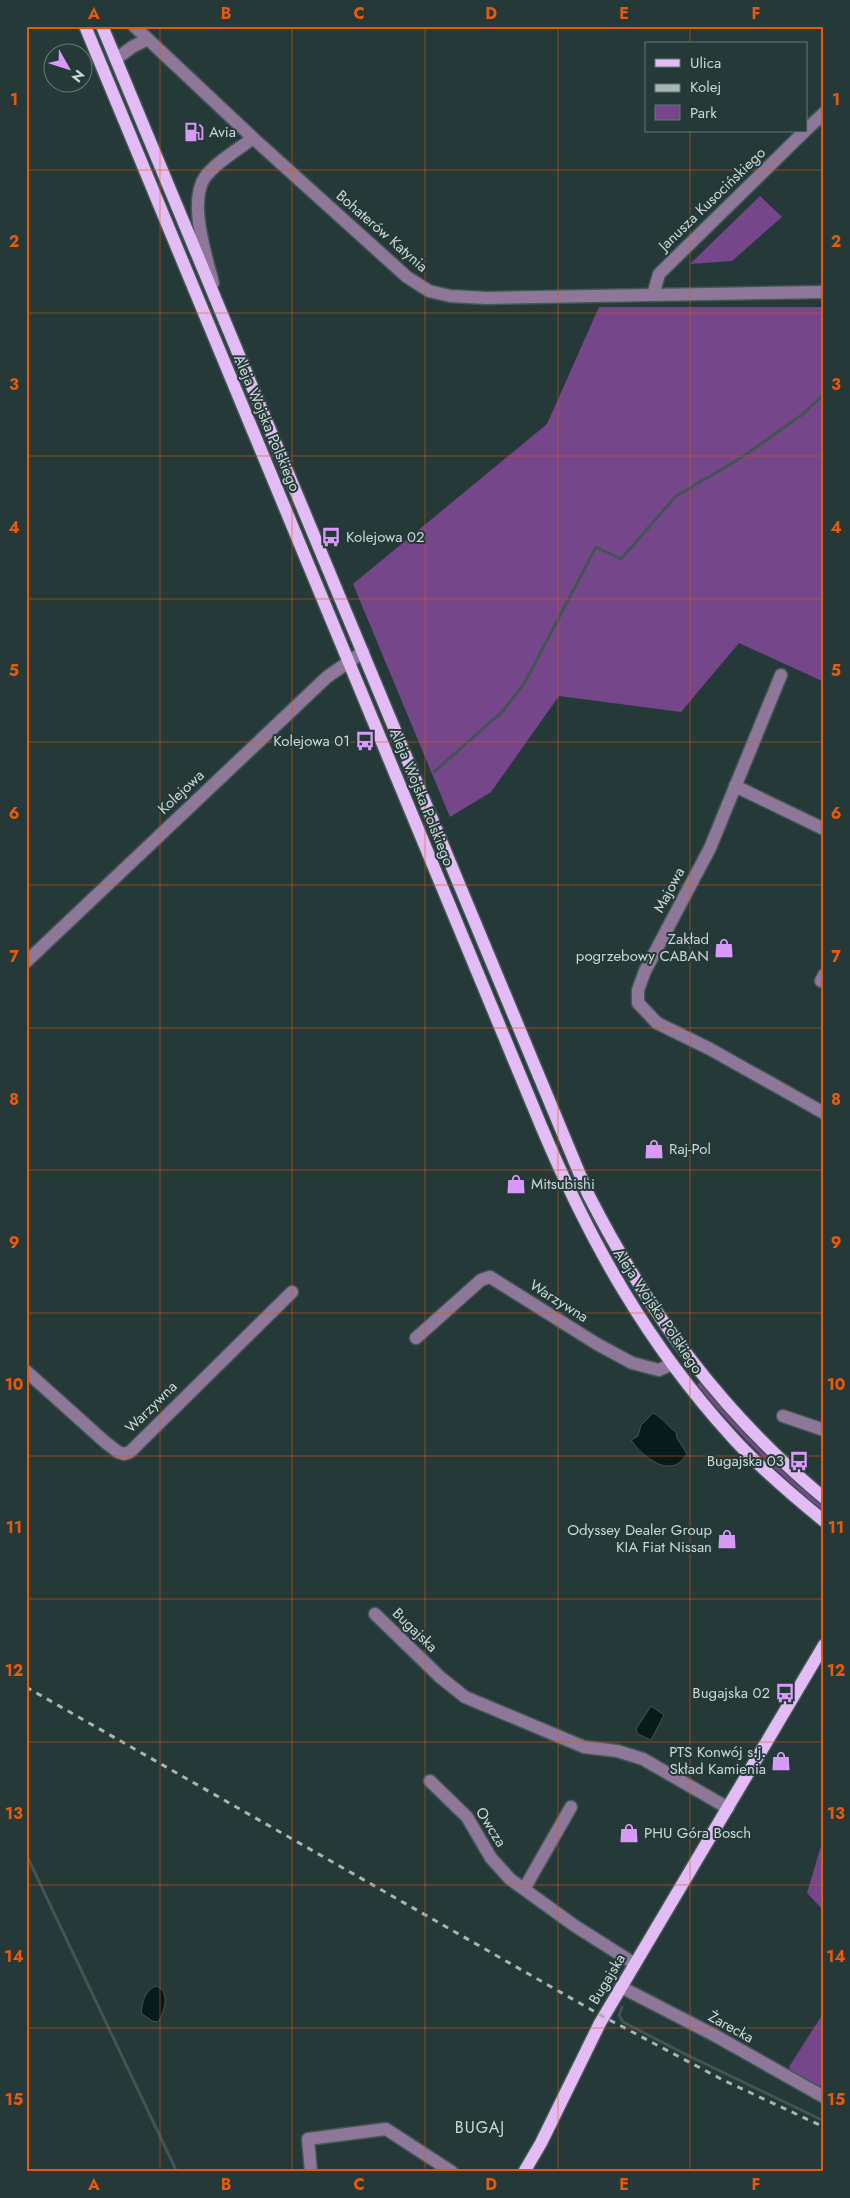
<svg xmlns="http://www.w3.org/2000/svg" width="850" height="2198" font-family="Jost,sans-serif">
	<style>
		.green { fill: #76468b }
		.water { fill: #071b1a; stroke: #425453 }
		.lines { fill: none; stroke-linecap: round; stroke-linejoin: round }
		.stream { stroke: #425453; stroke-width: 3 }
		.minor-casing { stroke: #425655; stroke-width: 15 }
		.major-casing { stroke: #425655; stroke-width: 15 }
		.minor { stroke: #8e7799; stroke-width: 12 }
		.major { stroke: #e3bcf5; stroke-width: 12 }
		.rail { stroke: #a7b5b4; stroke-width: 3; stroke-dasharray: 6 6; stroke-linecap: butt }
		.grid { fill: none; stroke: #e8590c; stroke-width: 1; stroke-opacity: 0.55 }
		.labels { text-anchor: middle; stroke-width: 4; stroke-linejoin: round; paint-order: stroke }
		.poi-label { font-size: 15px; fill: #ccd8d7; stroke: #243938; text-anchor: end }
		.street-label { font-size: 15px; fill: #ccd8d7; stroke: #243938 }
		.neighbourhood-label { font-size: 16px; letter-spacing: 1px; fill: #ccd8d7; stroke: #243938 }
		.neatline { fill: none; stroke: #e8590c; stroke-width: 2 }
		.grid-label { font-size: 16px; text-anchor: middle; font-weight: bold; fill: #e8590c }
	</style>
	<rect width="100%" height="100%" fill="#243938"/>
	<g class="green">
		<path d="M 760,196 L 782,217 L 732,261 L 690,264 Z"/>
		<path d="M 599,307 L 824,307 L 824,682 L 739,643 L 681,712 L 559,696 L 491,792 L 450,817 L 353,584 L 547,424 Z"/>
		<path d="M 700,1382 C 737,1427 778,1469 824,1506 L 824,1512 C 777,1473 736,1432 697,1385 Z"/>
		<path d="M 824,1836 L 824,1911 L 807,1893 Z"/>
		<path d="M 824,2012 L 824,2097 L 791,2078 L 789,2067 Z"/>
	</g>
	<g class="water">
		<path d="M 653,1413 C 662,1417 667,1426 676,1432 L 677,1438 L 687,1454 C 685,1456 682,1461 679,1463 C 662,1474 640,1453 631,1440 L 638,1436 L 641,1425 Z"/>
		<path d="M 651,1706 L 664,1715 L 651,1740 L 638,1734 L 636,1729 Z"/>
		<path d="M 155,1986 C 171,1989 165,2012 158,2022 L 152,2021 L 141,2013 C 143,2001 144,1992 155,1986 Z"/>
	</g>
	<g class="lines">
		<g class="stream">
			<path d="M 434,772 L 503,711 L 525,682 L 596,547 L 621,559 L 676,496 L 741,458 L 803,414 L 824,394"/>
			<path d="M 26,1854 L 177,2172"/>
			<path d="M 622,2007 L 619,2015 L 623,2022 L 689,2056 L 824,2121"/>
		</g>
		<defs>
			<g id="minor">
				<path d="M 134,26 L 253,138 L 407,277 L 429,291 L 450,296 L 486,298 L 824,292"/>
				<path d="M 116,59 L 132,47 L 148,39"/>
				<path d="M 806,130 L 824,113"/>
				<path d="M 213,283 C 206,256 188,202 205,177 C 217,161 238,150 253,138"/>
				<path d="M 653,295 L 659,274 L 805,131"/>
				<path d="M 781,675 L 710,848 L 645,971 L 638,990 L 638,1003 L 657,1023 L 710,1049 L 824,1113"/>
				<path d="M 735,786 L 824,829"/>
				<path d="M 26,962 L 327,677 L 363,652"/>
				<path d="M 821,981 L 824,975"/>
				<path d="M 416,1338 L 481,1280 L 490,1277 L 597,1344 L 632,1363 L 659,1370 L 672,1364"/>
				<path d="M 26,1371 L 105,1442 L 118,1452 L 124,1454 L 130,1452 L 292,1292"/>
				<path d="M 783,1416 L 824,1430"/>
				<path d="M 375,1614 L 440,1677 L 465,1697 L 584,1747 L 617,1751 L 643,1759 L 728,1808"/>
				<path d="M 430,1781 L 467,1817 L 491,1858 L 510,1879 L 575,1926 L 635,1964"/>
				<path d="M 524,1889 L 571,1807"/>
				<path d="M 621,1987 L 714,2035 L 824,2097"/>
				<path d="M 311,2172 L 308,2139 L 386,2129 L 452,2172"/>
			</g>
			<g id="major">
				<path d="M 85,26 L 542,1128 C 590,1242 648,1345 732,1437 C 760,1468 792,1495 824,1521"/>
				<path d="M 102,26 L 588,1194 C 650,1315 720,1411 824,1498"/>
				<path d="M 524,2172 L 541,2143 L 600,2023 L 824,1645"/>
			</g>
		</defs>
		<use href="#minor" class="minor-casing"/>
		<use href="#major" class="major-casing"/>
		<use href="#minor" class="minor"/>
		<use href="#major" class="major"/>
		<path class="rail" d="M 26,1687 L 604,2017 L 723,2080 L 824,2127"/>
	</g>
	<path class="grid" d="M 160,26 L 160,2172M 292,26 L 292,2172M 425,26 L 425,2172M 558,26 L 558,2172M 690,26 L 690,44M 690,131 L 690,2172M 26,170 L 824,170M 26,313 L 824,313M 26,456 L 824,456M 26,599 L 824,599M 26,742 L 824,742M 26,885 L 824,885M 26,1028 L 824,1028M 26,1170 L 824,1170M 26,1313 L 824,1313M 26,1456 L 824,1456M 26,1599 L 824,1599M 26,1742 L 824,1742M 26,1885 L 824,1885M 26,2028 L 824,2028"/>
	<defs>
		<symbol id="fuel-bare" viewBox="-9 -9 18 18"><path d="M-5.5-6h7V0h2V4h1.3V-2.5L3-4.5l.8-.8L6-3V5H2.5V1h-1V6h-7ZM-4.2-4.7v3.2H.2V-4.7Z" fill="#d99af7" stroke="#243938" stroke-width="2.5" paint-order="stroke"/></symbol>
		<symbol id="bus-bare" viewBox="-9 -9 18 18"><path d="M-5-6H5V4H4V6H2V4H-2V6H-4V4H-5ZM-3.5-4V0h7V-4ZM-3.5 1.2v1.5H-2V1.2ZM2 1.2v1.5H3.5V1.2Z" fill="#d99af7" stroke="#243938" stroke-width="2.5" paint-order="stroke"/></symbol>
		<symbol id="shop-bare" viewBox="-9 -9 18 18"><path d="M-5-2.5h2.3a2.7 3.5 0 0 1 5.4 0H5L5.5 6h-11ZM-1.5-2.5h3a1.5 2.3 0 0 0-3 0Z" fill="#d99af7" stroke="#243938" stroke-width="2.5" paint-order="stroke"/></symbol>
	</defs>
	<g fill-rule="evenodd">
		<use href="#fuel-bare" x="180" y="118" width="28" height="28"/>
		<use href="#bus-bare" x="317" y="523" width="28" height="28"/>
		<use href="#bus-bare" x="351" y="727" width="28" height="28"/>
		<use href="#shop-bare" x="710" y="934" width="28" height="28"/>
		<use href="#shop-bare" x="640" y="1135" width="28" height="28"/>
		<use href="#shop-bare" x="502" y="1170" width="28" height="28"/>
		<use href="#bus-bare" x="785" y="1447" width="28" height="28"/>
		<use href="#shop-bare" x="713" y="1525" width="28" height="28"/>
		<use href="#bus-bare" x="771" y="1679" width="28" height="28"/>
		<use href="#shop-bare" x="767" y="1747" width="28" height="28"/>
		<use href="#shop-bare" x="615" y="1819" width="28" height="28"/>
	</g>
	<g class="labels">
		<g class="poi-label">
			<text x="209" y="137" text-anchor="start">Avia</text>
			<text x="346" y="542" text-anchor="start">Kolejowa 02</text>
			<text x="350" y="746">Kolejowa 01</text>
			<text x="709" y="944">Zakład<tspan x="709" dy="17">pogrzebowy CABAN</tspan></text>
			<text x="669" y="1154" text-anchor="start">Raj-Pol</text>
			<text x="531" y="1189" text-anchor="start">Mitsubishi</text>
			<text x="784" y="1466">Bugajska 03</text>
			<text x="712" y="1535">Odyssey Dealer Group<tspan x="712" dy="17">KIA Fiat Nissan</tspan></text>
			<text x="770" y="1698">Bugajska 02</text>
			<text x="766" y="1757">PTS Konwój s.j.<tspan x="766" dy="17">Skład Kamienia</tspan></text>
			<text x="644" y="1838" text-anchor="start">PHU Góra Bosch</text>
		</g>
		<g class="street-label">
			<text transform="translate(712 199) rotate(-44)" y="5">Janusza Kusocińskiego</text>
			<text transform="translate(382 231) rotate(41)" y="5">Bohaterów Katynia</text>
			<text transform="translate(267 423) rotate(67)" y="5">Aleja Wojska Polskiego</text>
			<text transform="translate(181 792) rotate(-43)" y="5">Kolejowa</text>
			<text transform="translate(422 797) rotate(68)" y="5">Aleja Wojska Polskiego</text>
			<text transform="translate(669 890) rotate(-62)" y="5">Majowa</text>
			<text transform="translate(559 1301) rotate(32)" y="5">Warzywna</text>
			<text transform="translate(658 1311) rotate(56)" y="5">Aleja Wojska Polskiego</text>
			<text transform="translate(151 1407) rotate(-45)" y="5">Warzywna</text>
			<text transform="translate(415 1630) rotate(44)" y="5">Bugajska</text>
			<text transform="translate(491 1827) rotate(58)" y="5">Owcza</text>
			<text transform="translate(607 1979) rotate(-59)" y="5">Bugajska</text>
			<text transform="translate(731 2027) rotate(29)" y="5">Żarecka</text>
		</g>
		<g class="neighbourhood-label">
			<text x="480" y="2133">BUGAJ</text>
		</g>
	</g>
	<rect width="850" height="2198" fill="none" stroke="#243938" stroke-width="55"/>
	<rect x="645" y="42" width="162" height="90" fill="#243938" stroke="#677978"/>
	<rect x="655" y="59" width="25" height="8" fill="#e3bcf5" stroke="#677978"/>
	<text x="690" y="68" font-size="15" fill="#ccd8d7">Ulica</text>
	<rect x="655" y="84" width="25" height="8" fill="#a7b5b4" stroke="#677978"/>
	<text x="690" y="92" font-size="15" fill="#ccd8d7">Kolej</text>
	<rect x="655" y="105" width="25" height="15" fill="#76468b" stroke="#677978"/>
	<text x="690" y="118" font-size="15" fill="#ccd8d7">Park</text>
	<g transform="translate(68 68) rotate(129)"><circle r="24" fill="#243938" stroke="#677978"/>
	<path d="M0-4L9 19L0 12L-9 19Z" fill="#d99af7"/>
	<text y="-8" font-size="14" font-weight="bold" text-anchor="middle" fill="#ccd8d7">N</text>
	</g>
	<rect x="28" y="28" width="794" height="2142" class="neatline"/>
	<g class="grid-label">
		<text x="94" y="19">A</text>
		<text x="226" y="19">B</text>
		<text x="359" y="19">C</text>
		<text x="491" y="19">D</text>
		<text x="624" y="19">E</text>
		<text x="756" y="19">F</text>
		<text x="14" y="105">1</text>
		<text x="836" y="105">1</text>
		<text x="14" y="247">2</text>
		<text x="836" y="247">2</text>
		<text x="14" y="390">3</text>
		<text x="836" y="390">3</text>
		<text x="14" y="533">4</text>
		<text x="836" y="533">4</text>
		<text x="14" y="676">5</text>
		<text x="836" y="676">5</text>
		<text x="14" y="819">6</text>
		<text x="836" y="819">6</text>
		<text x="14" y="962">7</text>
		<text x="836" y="962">7</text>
		<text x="14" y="1105">8</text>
		<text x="836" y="1105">8</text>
		<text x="14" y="1248">9</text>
		<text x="836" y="1248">9</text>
		<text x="14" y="1390">10</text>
		<text x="836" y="1390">10</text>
		<text x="14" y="1533">11</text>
		<text x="836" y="1533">11</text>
		<text x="14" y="1676">12</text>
		<text x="836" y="1676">12</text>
		<text x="14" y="1819">13</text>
		<text x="836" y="1819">13</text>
		<text x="14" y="1962">14</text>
		<text x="836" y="1962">14</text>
		<text x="14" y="2105">15</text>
		<text x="836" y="2105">15</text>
		<text x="94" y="2190">A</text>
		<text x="226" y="2190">B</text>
		<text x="359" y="2190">C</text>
		<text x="491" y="2190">D</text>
		<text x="624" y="2190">E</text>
		<text x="756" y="2190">F</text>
	</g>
</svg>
